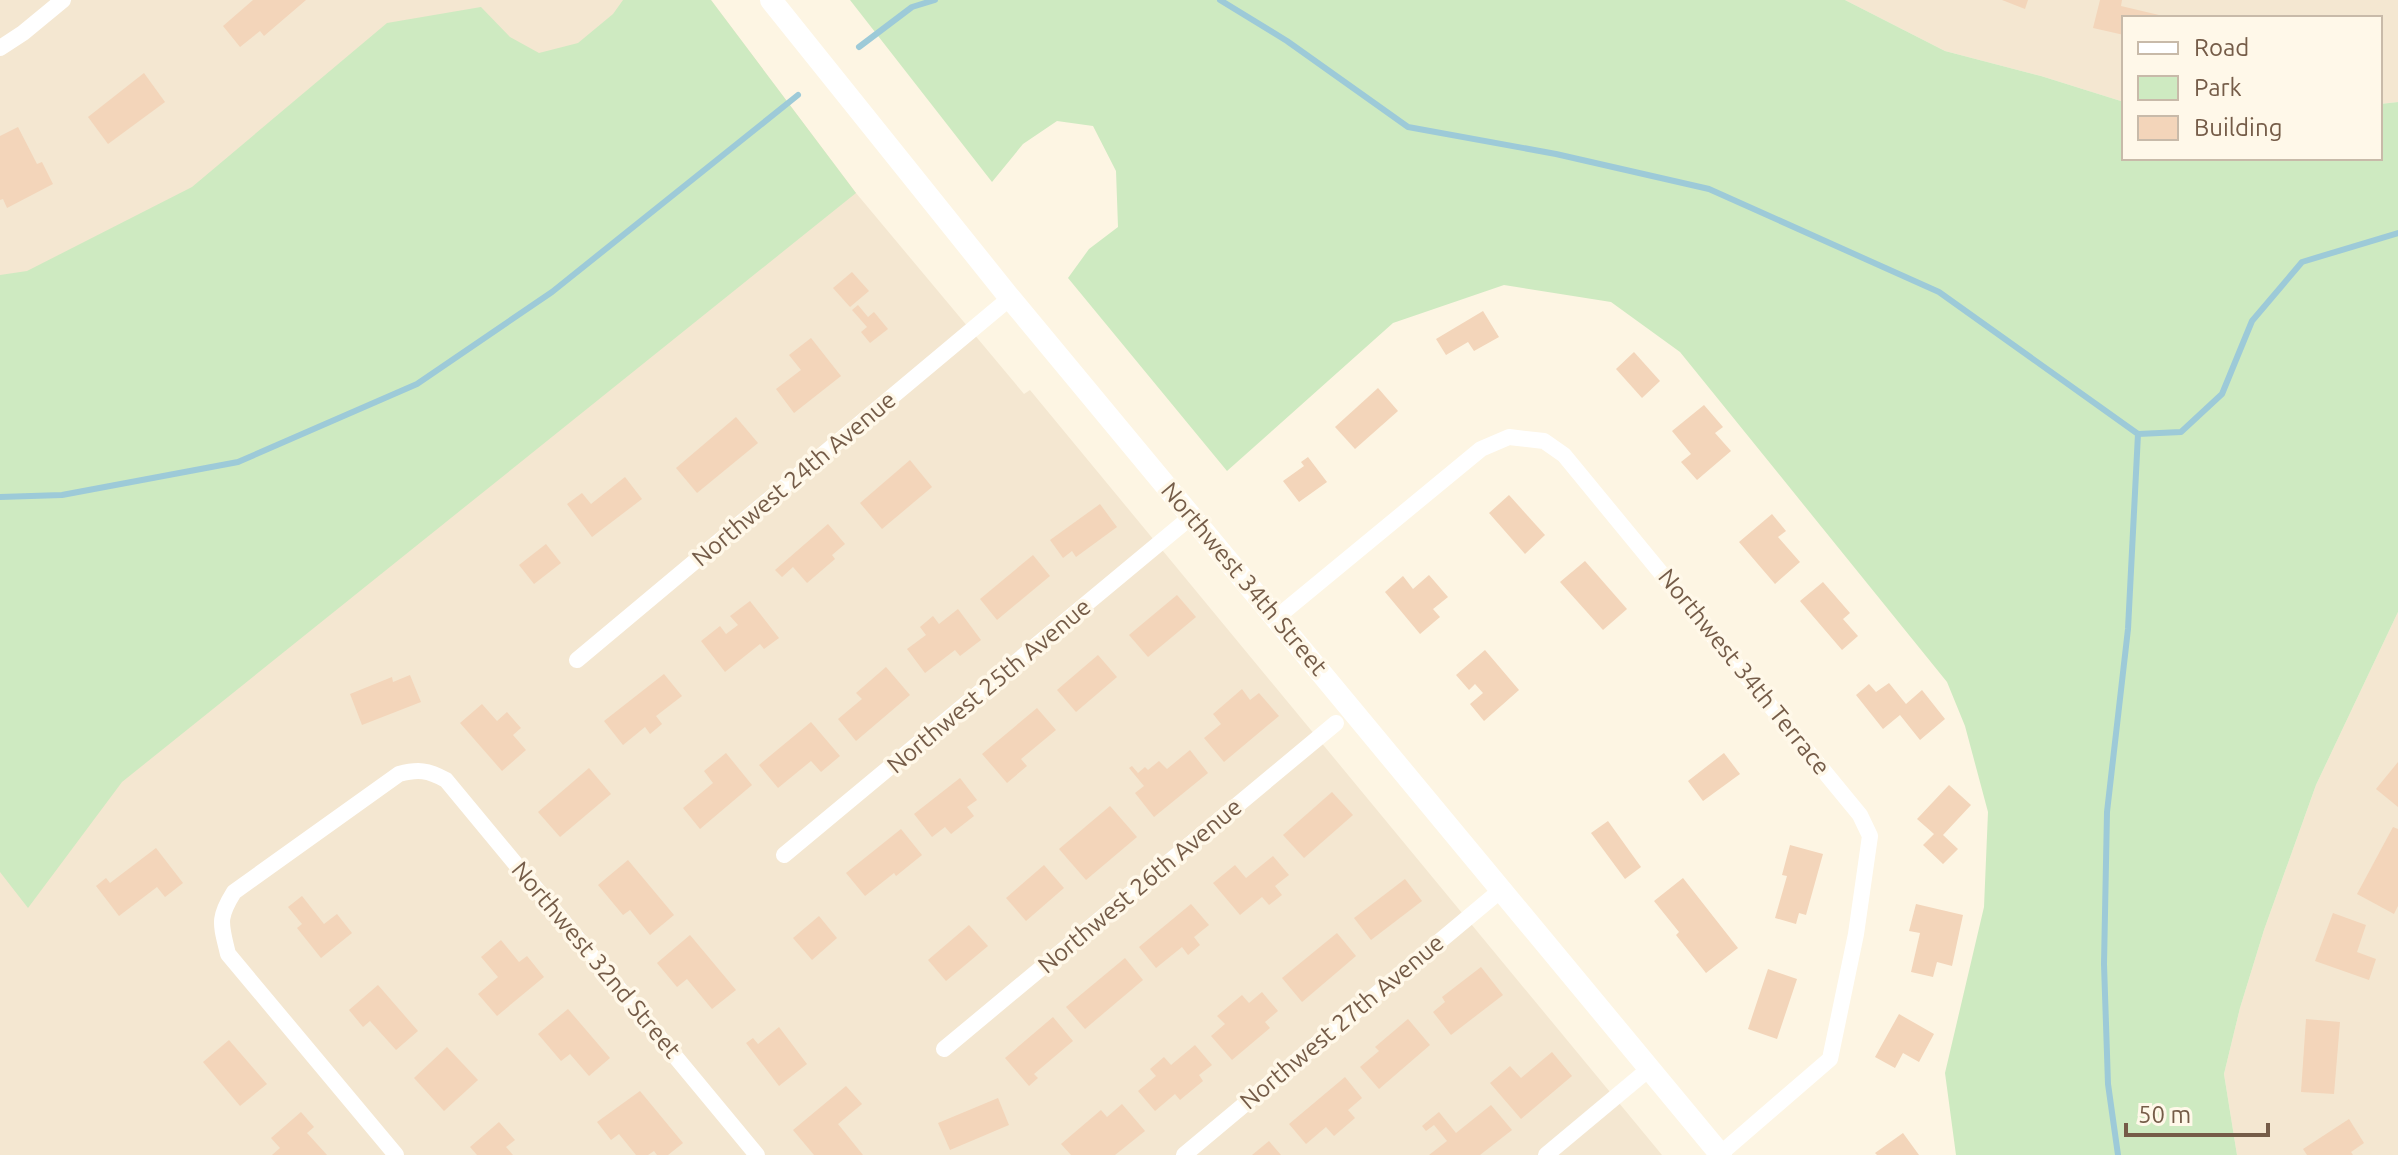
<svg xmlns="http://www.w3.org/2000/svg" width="2398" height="1155" font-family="Ubuntu,sans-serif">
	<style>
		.residential { fill: #f4e7d1 }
		.green { fill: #ceeac1 }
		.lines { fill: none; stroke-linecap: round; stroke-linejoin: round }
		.stream { stroke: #9dcad8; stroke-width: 6 }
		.building { fill: #f3d5ba }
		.minor { stroke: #fff; stroke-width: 16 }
		.secondary { stroke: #fff; stroke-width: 22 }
		.labels { text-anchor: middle; stroke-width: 7; stroke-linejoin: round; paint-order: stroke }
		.street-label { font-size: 24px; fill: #755c48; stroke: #fff8e9 }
	</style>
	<rect width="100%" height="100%" fill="#fdf5e3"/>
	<g class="residential">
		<path d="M 0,0 L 711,0 L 856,193 L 1024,394 L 1030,390 L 1662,1155 L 0,1155 Z"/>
		<path d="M 1845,0 L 2398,0 L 2398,102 L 2380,104 L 2380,18 L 2124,18 L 2124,102 L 2041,76 L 1945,51 Z"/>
		<path d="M 2398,612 L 2398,1155 L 2237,1155 L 2224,1074 L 2240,1008 L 2264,930 L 2316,785 Z"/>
	</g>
	<g class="green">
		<path d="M 623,0 L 711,0 L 856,193 L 122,782 L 28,908 L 0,872 L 0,275 L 27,271 L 192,187 L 387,23 L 481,7 L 510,37 L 539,53 L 578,43 L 613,14 Z"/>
		<path d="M 850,0 L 1845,0 L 1945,51 L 2041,76 L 2124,102 L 2124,158 L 2380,158 L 2380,104 L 2398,102 L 2398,612 L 2316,785 L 2264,930 L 2240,1008 L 2224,1074 L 2237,1155 L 1956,1155 L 1945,1073 L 1984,907 L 1988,812 L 1965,726 L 1947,682 L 1680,352 L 1611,302 L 1504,285 L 1393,323 L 1227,471 L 1068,278 L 1089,249 L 1118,227 L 1116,171 L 1093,126 L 1057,121 L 1023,144 L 992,182 Z"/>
	</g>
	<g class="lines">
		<g class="stream">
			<path d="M 1220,0 L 1287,41 L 1408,127 L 1556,154 L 1709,189 L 1939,292 L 2138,434 L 2128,629 L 2107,812 L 2104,964 L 2108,1084 L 2118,1155"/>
			<path d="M 859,47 L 912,7 L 935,0"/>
			<path d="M 2138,434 L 2181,432 L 2222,394 L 2252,321 L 2302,262 L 2398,233"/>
			<path d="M 0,497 L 62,495 L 238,462 L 417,384 L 552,292 L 798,95"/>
		</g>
	</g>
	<g class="building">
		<path d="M 253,0 L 306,0 L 264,36 L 260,31 L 240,47 L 223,26 Z"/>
		<path d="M 2002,0 L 2028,0 L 2025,9 Z"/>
		<path d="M 2100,0 L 2122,0 L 2121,6 L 2159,15 L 2158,18 L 2124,18 L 2124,35 L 2093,28 Z"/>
		<path d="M 144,73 L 165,102 L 108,144 L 88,117 Z"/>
		<path d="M 18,127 L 37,164 L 42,162 L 53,184 L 7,208 L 3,199 L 0,200 L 0,136 Z"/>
		<path d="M 852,272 L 869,291 L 850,307 L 833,288 Z"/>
		<path d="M 858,305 L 868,317 L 874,312 L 888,329 L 870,343 L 861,332 L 867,327 L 852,310 Z"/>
		<path d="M 1483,311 L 1499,337 L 1474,351 L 1468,342 L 1446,355 L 1436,339 Z"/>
		<path d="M 811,338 L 841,376 L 794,413 L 776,389 L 801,370 L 789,355 Z"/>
		<path d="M 1634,352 L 1660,381 L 1642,398 L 1616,369 Z"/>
		<path d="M 1378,388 L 1398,411 L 1355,449 L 1335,427 Z"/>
		<path d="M 1704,405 L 1723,427 L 1715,433 L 1731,451 L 1697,480 L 1681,462 L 1691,454 L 1672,431 Z"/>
		<path d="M 736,417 L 758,443 L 697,493 L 676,468 Z"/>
		<path d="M 1308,457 L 1327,482 L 1299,502 L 1283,481 L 1304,466 L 1301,462 Z"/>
		<path d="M 910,460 L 932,487 L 882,529 L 860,503 Z"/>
		<path d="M 625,477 L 642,499 L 592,537 L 567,504 L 582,493 L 591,504 Z"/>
		<path d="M 1509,495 L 1545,535 L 1525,554 L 1489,513 Z"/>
		<path d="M 1100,504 L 1117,527 L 1076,557 L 1072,551 L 1063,558 L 1050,540 Z"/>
		<path d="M 1772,514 L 1786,531 L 1778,537 L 1800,562 L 1775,584 L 1739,542 Z"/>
		<path d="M 828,524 L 845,544 L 832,555 L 835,559 L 807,583 L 793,567 L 782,577 L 775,570 Z"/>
		<path d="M 546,544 L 561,563 L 534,584 L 519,565 Z"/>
		<path d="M 1033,555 L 1050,576 L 997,620 L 980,599 Z"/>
		<path d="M 1585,561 L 1627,609 L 1603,630 L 1560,582 Z"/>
		<path d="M 1429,575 L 1448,597 L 1433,609 L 1440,617 L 1420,634 L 1385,592 L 1403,576 L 1413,589 Z"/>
		<path d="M 1823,582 L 1850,613 L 1843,619 L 1858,636 L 1842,650 L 1800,601 Z"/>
		<path d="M 1177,595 L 1196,617 L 1148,657 L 1129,635 Z"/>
		<path d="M 750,601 L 779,638 L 764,649 L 760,644 L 725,672 L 701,641 L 720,626 L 726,634 L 738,625 L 730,616 Z"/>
		<path d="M 958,609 L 981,640 L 960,656 L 955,650 L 925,673 L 907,649 L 926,635 L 920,627 L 933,616 L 939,624 Z"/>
		<path d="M 1485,650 L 1519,690 L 1484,721 L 1470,704 L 1483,693 L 1475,684 L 1469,690 L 1456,675 Z"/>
		<path d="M 1098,655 L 1117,677 L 1076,712 L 1057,690 Z"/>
		<path d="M 886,667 L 910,695 L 856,741 L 838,719 L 862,699 L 856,693 Z"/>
		<path d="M 664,674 L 682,696 L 656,716 L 662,724 L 650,734 L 645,727 L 623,745 L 604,721 Z"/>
		<path d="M 410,675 L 421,702 L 362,725 L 350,694 L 392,677 L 393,682 Z"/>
		<path d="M 1889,683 L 1906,704 L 1922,690 L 1945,719 L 1920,740 L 1900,715 L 1883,729 L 1856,695 L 1869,684 L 1876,692 Z"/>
		<path d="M 1242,689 L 1250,700 L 1259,693 L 1279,716 L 1224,762 L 1204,738 L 1221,724 L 1213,714 Z"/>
		<path d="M 482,704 L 497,721 L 507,712 L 521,728 L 513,735 L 526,750 L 502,771 L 460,723 Z"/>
		<path d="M 1037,708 L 1056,730 L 1021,759 L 1027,766 L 1007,783 L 982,754 Z"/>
		<path d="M 811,722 L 840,756 L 821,772 L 811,761 L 778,788 L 759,765 Z"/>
		<path d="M 1190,750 L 1208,773 L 1154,817 L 1135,793 L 1144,786 L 1129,768 L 1132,766 L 1138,773 L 1145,767 L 1148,770 L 1159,761 L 1167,769 Z"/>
		<path d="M 726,753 L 752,785 L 700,829 L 683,808 L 713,783 L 704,771 Z"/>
		<path d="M 1724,753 L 1740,774 L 1703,801 L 1688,781 Z"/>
		<path d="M 2398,762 L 2398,807 L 2376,789 Z"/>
		<path d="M 589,768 L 611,794 L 560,837 L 538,812 Z"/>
		<path d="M 960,778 L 977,800 L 967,807 L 974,816 L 951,834 L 945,827 L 932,837 L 914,814 Z"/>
		<path d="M 1949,785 L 1971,805 L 1943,835 L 1958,849 L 1943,864 L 1923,845 L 1934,834 L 1917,819 Z"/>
		<path d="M 1332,792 L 1353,815 L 1304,858 L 1283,835 Z"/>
		<path d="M 1110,806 L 1137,837 L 1086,880 L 1059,849 Z"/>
		<path d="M 1608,821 L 1641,867 L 1625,879 L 1591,833 Z"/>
		<path d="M 2393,827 L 2398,829 L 2398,906 L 2394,914 L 2357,894 Z"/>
		<path d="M 901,829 L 922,855 L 896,876 L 894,873 L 865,896 L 846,873 Z"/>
		<path d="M 1790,845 L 1823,854 L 1806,915 L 1799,913 L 1796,924 L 1775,918 L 1787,876 L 1782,875 Z"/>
		<path d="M 156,848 L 183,883 L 165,897 L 157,887 L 119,916 L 96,886 L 106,878 L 110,883 Z"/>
		<path d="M 1273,856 L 1289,875 L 1275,886 L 1282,895 L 1269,905 L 1262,897 L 1240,915 L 1213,883 L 1235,865 L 1246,878 Z"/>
		<path d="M 628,860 L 674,915 L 650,935 L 630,910 L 623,915 L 598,885 Z"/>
		<path d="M 1044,865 L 1064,888 L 1026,921 L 1006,898 Z"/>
		<path d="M 1683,878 L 1738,948 L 1706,973 L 1676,935 L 1679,932 L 1654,901 Z"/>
		<path d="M 1405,879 L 1422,901 L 1371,940 L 1354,918 Z"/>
		<path d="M 302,896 L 324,924 L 337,914 L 352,933 L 321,958 L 297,928 L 302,924 L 288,907 Z"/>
		<path d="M 1191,904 L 1209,925 L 1194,937 L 1200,945 L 1188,955 L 1182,947 L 1156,968 L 1139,947 Z"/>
		<path d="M 1916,904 L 1963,915 L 1952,966 L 1937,962 L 1933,977 L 1911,972 L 1920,933 L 1909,931 Z"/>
		<path d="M 2333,913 L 2366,925 L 2357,952 L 2376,959 L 2369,980 L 2315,961 Z"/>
		<path d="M 819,916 L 837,938 L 812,960 L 793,938 Z"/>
		<path d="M 969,925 L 988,946 L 946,981 L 928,960 Z"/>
		<path d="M 1337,933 L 1356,956 L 1302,1002 L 1282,978 Z"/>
		<path d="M 690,935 L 736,990 L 712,1009 L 687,979 L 677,987 L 657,963 Z"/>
		<path d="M 501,940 L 519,962 L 527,956 L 544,977 L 497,1016 L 478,994 L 498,977 L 481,957 Z"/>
		<path d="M 1125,958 L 1143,980 L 1085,1029 L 1066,1007 Z"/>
		<path d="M 1481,967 L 1503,995 L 1451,1035 L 1433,1012 L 1445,1002 L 1442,997 Z"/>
		<path d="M 1768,969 L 1797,979 L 1777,1039 L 1748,1029 Z"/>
		<path d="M 378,985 L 418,1031 L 396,1050 L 370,1021 L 363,1027 L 349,1010 Z"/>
		<path d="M 1262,992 L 1278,1011 L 1265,1022 L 1270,1028 L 1232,1060 L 1211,1036 L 1225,1024 L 1217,1016 L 1242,995 L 1249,1003 Z"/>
		<path d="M 568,1009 L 610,1058 L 589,1076 L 570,1054 L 561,1061 L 538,1034 Z"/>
		<path d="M 1899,1014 L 1934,1034 L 1919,1062 L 1903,1053 L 1895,1068 L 1875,1057 Z"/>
		<path d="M 1053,1017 L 1073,1041 L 1034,1074 L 1038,1078 L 1029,1086 L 1005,1058 Z"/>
		<path d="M 1408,1019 L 1430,1045 L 1379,1089 L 1360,1067 L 1379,1051 L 1375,1047 Z"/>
		<path d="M 2306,1019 L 2340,1022 L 2334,1094 L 2301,1092 Z"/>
		<path d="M 779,1027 L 807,1064 L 779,1086 L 746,1043 L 753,1038 L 758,1044 Z"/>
		<path d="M 229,1040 L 267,1084 L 240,1106 L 203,1062 Z"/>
		<path d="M 1195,1045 L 1212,1065 L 1199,1075 L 1203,1081 L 1180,1100 L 1175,1094 L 1155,1111 L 1138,1091 L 1156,1076 L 1150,1069 L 1164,1057 L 1171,1065 Z"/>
		<path d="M 447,1047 L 478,1080 L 444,1111 L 414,1078 Z"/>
		<path d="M 1552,1052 L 1572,1076 L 1521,1119 L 1490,1083 L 1510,1066 L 1521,1078 Z"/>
		<path d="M 1345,1077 L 1362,1098 L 1348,1110 L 1355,1118 L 1334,1136 L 1326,1127 L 1306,1144 L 1289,1124 Z"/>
		<path d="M 846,1086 L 862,1104 L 838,1124 L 863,1155 L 814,1155 L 793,1130 Z"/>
		<path d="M 640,1091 L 683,1143 L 668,1155 L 657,1155 L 654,1151 L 648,1155 L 636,1155 L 619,1134 L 611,1140 L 597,1122 Z"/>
		<path d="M 998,1098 L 1009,1125 L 950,1150 L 938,1123 Z"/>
		<path d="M 1122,1104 L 1145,1131 L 1115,1155 L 1071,1155 L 1061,1144 L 1101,1110 L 1107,1117 Z"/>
		<path d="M 1491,1105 L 1512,1130 L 1480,1155 L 1429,1155 L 1447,1141 L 1434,1125 L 1426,1131 L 1422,1126 L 1439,1112 L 1456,1133 Z"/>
		<path d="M 301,1112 L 314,1127 L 307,1133 L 327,1155 L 272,1155 L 280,1148 L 271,1138 Z"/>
		<path d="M 2349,1119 L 2364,1143 L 2351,1152 L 2353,1155 L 2307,1155 L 2303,1149 Z"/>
		<path d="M 499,1122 L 515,1140 L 506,1147 L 513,1155 L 477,1155 L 470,1147 Z"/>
		<path d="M 1903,1133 L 1919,1155 L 1877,1155 L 1875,1153 Z"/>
		<path d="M 1269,1141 L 1281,1155 L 1252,1155 Z"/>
	</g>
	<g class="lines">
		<g class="minor">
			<path d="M 0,48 L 23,33 L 63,0"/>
			<path d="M 1276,618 L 1481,449 L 1509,437 L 1544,441 L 1564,455 L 1860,815 L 1870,836 L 1856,934 L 1830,1059 L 1720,1154"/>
			<path d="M 577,660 L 1010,298"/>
			<path d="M 784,855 L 1192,516"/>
			<path d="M 944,1049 L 1336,723"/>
			<path d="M 396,1155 L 228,954 C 221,924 217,919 234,892 L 399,774 C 418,769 428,770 446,780 L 757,1155"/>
			<path d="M 1184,1155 L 1501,890"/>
			<path d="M 1546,1155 L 1649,1069"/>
		</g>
		<path class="secondary" d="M 771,0 L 1010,298 L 1721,1155"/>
	</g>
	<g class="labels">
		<g class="street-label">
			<text transform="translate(794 479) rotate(-40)" y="8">Northwest 24th Avenue</text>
			<text transform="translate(1244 579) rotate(50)" y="8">Northwest 34th Street</text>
			<text transform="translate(1744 672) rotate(51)" y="8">Northwest 34th Terrace</text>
			<text transform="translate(989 686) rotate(-40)" y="8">Northwest 25th Avenue</text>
			<text transform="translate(1140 886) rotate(-40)" y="8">Northwest 26th Avenue</text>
			<text transform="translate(596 960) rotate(50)" y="8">Northwest 32nd Street</text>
			<text transform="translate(1342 1022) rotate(-40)" y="8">Northwest 27th Avenue</text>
		</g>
	</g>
	<rect x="2122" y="16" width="260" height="144" fill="#fff8e9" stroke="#c8baa9" stroke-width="2"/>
	<rect x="2138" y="42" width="40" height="12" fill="#ffffff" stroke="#c8baa9" stroke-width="2"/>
	<text x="2194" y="56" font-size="24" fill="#755c48">Road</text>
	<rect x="2138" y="76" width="40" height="24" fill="#ceeac1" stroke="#c8baa9" stroke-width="2"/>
	<text x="2194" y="96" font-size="24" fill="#755c48">Park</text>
	<rect x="2138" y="116" width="40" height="24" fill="#f3d5ba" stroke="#c8baa9" stroke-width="2"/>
	<text x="2194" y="136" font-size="24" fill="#755c48">Building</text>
	<path d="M2126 1123v12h142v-12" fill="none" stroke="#755c48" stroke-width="4"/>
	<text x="2138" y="1123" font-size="24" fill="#755c48" stroke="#fff8e9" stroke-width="6" paint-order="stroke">50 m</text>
</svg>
